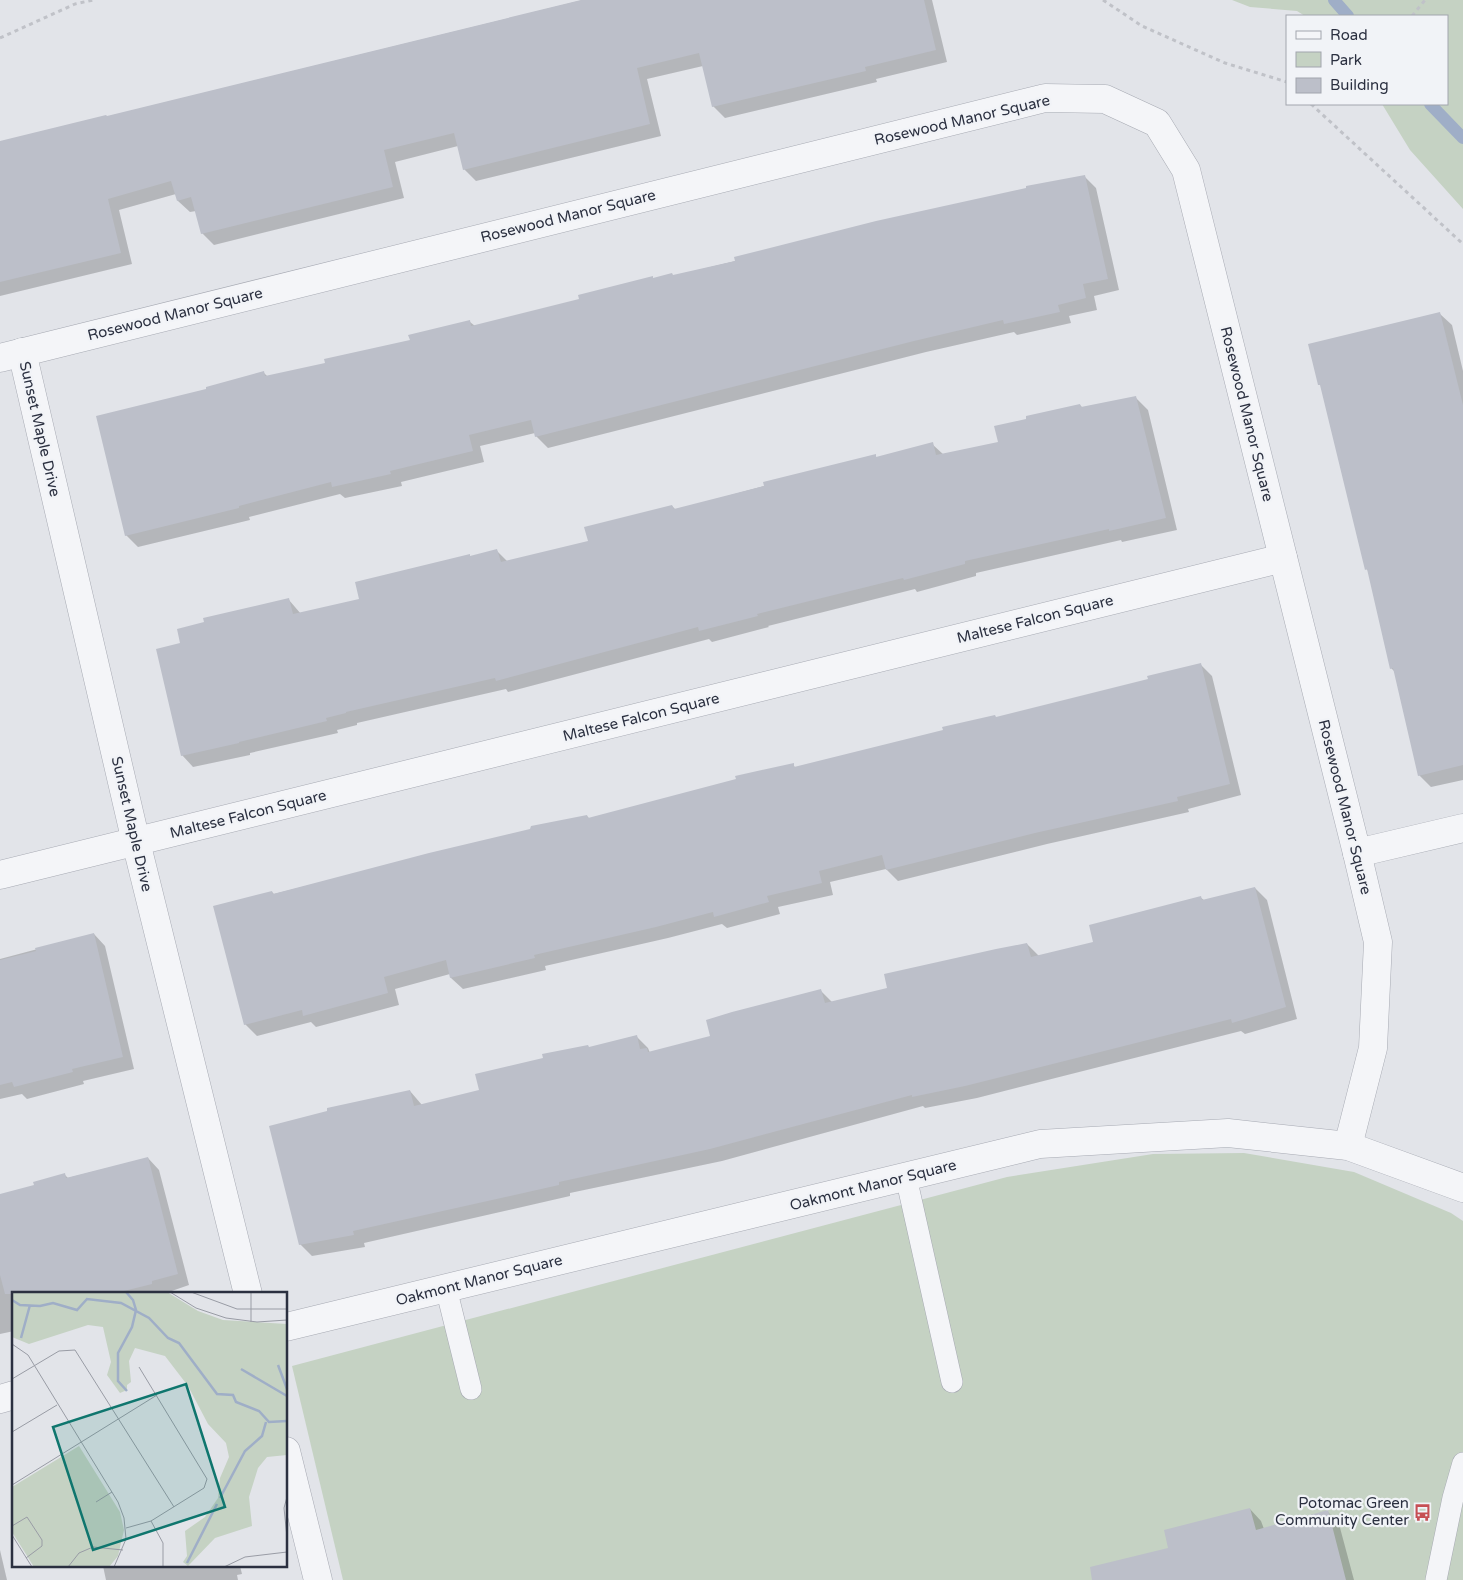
<svg xmlns="http://www.w3.org/2000/svg" width="1463" height="1580" font-family="'Varela Round',sans-serif">
	<style>
		.green { fill: #c5d2c3 }
		.shadow { fill: #0003 }
		.lines { fill: none; stroke-linecap: round; stroke-linejoin: round }
		.stream { stroke: #9faec7; stroke-width: 12 }
		.building { fill: #bcbfc9 }
		.lane-casing { stroke: #a7aab3; stroke-width: 22 }
		.street-casing { stroke: #a7aab3; stroke-width: 29 }
		.path { stroke: #c0c2c8; stroke-width: 3; stroke-dasharray: 4 4; stroke-linecap: butt }
		.lane { stroke: #f4f5f8; stroke-width: 21 }
		.street { stroke: #f4f5f8; stroke-width: 28 }
		.labels { text-anchor: middle; stroke-width: 4.5; stroke-linejoin: round; paint-order: stroke }
		.street-label { font-size: 15px; fill: #2b3040; stroke: #f1f3f7 }
		.poi-label { font-size: 15px; fill: #2b3040; stroke: #f1f3f7; text-anchor: end }
		.inset-river { fill: none; stroke: #9faec7; stroke-width: 2.5 }
		.inset-road { fill: none; stroke: #999ca5; stroke-width: 1 }
		.view { fill: #0f766e; fill-opacity: 0.15; stroke: #0f766e; stroke-width: 2.5 }
		.inset-edge { fill: none; stroke: #2b3040; stroke-width: 2.5 }
	</style>
	<rect width="100%" height="100%" fill="#e2e4e9"/>
	<g class="green">
		<path d="M 1232,0 L 1463,0 L 1463,209 L 1410,150 L 1382,104 L 1447,104 L 1447,16 L 1305,16 L 1297,11 L 1250,7 Z"/>
		<path d="M 1244,1153 L 1354,1172 L 1451,1213 L 1463,1221 L 1463,1580 L 343,1580 L 292,1366 L 1007,1177 L 1153,1154 Z"/>
	</g>
	<g class="shadow">
		<path d="M 583,0 L 932,0 L 947,62 L 876,79 L 877,82 L 725,118 L 713,106 L 703,66 L 647,79 L 661,136 L 476,181 L 464,169 L 458,146 L 395,162 L 404,198 L 214,245 L 202,233 L 196,211 L 190,212 L 178,201 L 176,194 L 119,210 L 132,264 L 0,296 L 0,143 Z"/>
		<path d="M 1084,176 L 1096,188 L 1119,290 L 1094,296 L 1097,310 L 1069,316 L 1071,323 L 1017,335 L 1014,332 L 926,352 L 548,448 L 536,436 L 535,433 L 480,446 L 484,462 L 401,482 L 402,486 L 345,498 L 340,494 L 249,517 L 250,520 L 138,547 L 126,535 L 208,390 L 264,373 L 268,377 L 326,364 L 411,341 L 470,322 L 475,326 L 580,300 L 652,277 L 654,279 L 674,276 Z"/>
		<path d="M 1440,314 L 1452,325 L 1463,371 L 1463,780 L 1431,787 L 1419,775 L 1395,672 L 1391,668 L 1370,572 L 1366,569 Z"/>
		<path d="M 1136,398 L 1148,410 L 1177,530 L 1122,542 L 1121,540 L 976,573 L 976,576 L 917,592 L 915,589 L 768,626 L 769,627 L 712,642 L 709,639 L 508,692 L 506,689 L 357,723 L 357,725 L 337,730 L 338,733 L 250,753 L 250,755 L 193,767 L 182,755 L 182,644 L 289,600 L 301,614 L 361,600 L 471,557 L 497,551 L 508,562 L 589,542 L 672,506 L 676,510 L 875,456 L 878,458 L 932,444 L 944,455 L 999,443 L 1080,405 L 1083,408 Z"/>
		<path d="M 1200,664 L 1212,676 L 1241,795 L 1188,809 L 1189,812 L 1047,844 L 898,881 L 886,869 L 830,882 L 833,895 L 778,907 L 780,914 L 727,928 L 722,924 L 668,938 L 545,966 L 546,970 L 463,989 L 451,978 L 450,974 L 395,989 L 399,1005 L 316,1027 L 311,1022 L 257,1036 L 245,1024 L 272,892 L 274,894 L 587,816 L 590,819 L 793,765 L 796,768 L 1149,680 Z"/>
		<path d="M 1255,888 L 1267,900 L 1297,1019 L 1245,1034 L 1241,1031 L 977,1098 L 925,1108 L 923,1106 L 722,1161 L 570,1193 L 570,1196 L 364,1243 L 365,1247 L 312,1256 L 300,1244 L 410,1091 L 422,1105 L 481,1091 L 589,1048 L 636,1036 L 648,1048 L 650,1053 L 711,1037 L 821,991 L 833,1003 L 888,989 L 1027,944 L 1039,956 L 1095,943 L 1200,897 L 1205,901 Z"/>
		<path d="M 94,934 L 105,946 L 134,1069 L 83,1081 L 84,1084 L 27,1099 L 22,1094 L 0,1099 L 0,959 Z"/>
		<path d="M 148,1158 L 159,1170 L 189,1285 L 163,1294 L 14,1294 L 14,1331 L 0,1334 L 0,1195 L 35,1186 L 65,1175 L 68,1178 Z"/>
		<path d="M 1250,1509 L 1261,1521 L 1264,1529 L 1328,1512 L 1339,1524 L 1354,1580 L 1097,1580 L 1170,1549 Z"/>
		<path d="M 0,1550 L 7,1580 L 0,1580 Z"/>
		<path d="M 103,1566 L 240,1566 L 242,1574 L 237,1575 L 238,1580 L 106,1580 Z"/>
	</g>
	<g class="lines">
		<g class="stream">
			<path d="M 1334,0 L 1348,16"/>
			<path d="M 1430,104 L 1463,138"/>
		</g>
	</g>
	<g class="building">
		<path d="M 581,0 L 924,0 L 936,50 L 865,67 L 866,71 L 712,107 L 699,53 L 637,68 L 650,124 L 463,170 L 454,133 L 384,150 L 393,187 L 201,234 L 191,197 L 177,201 L 171,181 L 108,199 L 121,253 L 0,282 L 0,141 L 106,115 L 107,116 Z"/>
		<path d="M 1085,175 L 1108,279 L 1083,284 L 1086,298 L 1058,305 L 1060,312 L 1004,324 L 1003,320 L 914,341 L 535,437 L 531,420 L 469,435 L 473,451 L 390,471 L 391,474 L 332,487 L 331,482 L 239,506 L 239,508 L 125,536 L 96,416 L 206,389 L 206,387 L 264,371 L 265,376 L 325,363 L 324,359 L 410,340 L 408,335 L 470,320 L 471,326 L 579,299 L 578,295 L 653,276 L 653,278 L 672,273 L 673,275 L 735,261 L 734,257 L 876,221 L 1026,188 L 1026,186 Z"/>
		<path d="M 1440,312 L 1463,405 L 1463,765 L 1418,776 L 1393,668 L 1390,669 L 1367,569 L 1365,570 L 1320,385 L 1318,385 L 1308,344 Z"/>
		<path d="M 1136,396 L 1166,518 L 1109,531 L 1109,529 L 965,561 L 965,564 L 904,580 L 903,578 L 757,614 L 758,616 L 699,631 L 698,627 L 496,681 L 495,678 L 346,712 L 346,713 L 326,718 L 327,721 L 239,742 L 239,743 L 181,756 L 156,649 L 180,643 L 177,629 L 204,622 L 203,618 L 289,598 L 293,614 L 359,599 L 355,582 L 470,554 L 470,556 L 497,549 L 501,562 L 588,541 L 584,527 L 672,505 L 674,509 L 764,486 L 763,482 L 876,454 L 876,457 L 933,442 L 936,455 L 998,442 L 994,426 L 1026,419 L 1026,416 L 1080,404 L 1081,407 Z"/>
		<path d="M 1201,663 L 1230,784 L 1177,797 L 1178,801 L 1035,833 L 886,870 L 882,855 L 819,871 L 822,883 L 767,896 L 769,902 L 714,917 L 713,912 L 656,927 L 534,955 L 535,958 L 450,978 L 446,960 L 384,977 L 388,993 L 303,1016 L 302,1010 L 244,1025 L 213,906 L 272,891 L 273,894 L 429,853 L 530,829 L 531,826 L 587,815 L 588,818 L 736,779 L 735,776 L 794,763 L 794,767 L 943,730 L 942,727 L 995,715 L 996,717 L 1148,679 L 1147,676 Z"/>
		<path d="M 1255,887 L 1286,1007 L 1232,1023 L 1231,1019 L 965,1086 L 912,1097 L 912,1095 L 710,1149 L 559,1182 L 559,1185 L 353,1231 L 354,1235 L 299,1245 L 269,1126 L 327,1111 L 327,1108 L 410,1090 L 414,1106 L 479,1090 L 475,1074 L 543,1058 L 542,1054 L 588,1045 L 589,1047 L 637,1035 L 640,1049 L 647,1048 L 648,1052 L 710,1036 L 706,1020 L 732,1012 L 821,989 L 825,1003 L 887,988 L 884,974 L 996,949 L 1027,943 L 1031,957 L 1093,942 L 1089,925 L 1201,896 L 1202,900 Z"/>
		<path d="M 94,933 L 123,1057 L 72,1069 L 73,1072 L 14,1087 L 12,1082 L 0,1085 L 0,960 L 36,951 L 35,948 Z"/>
		<path d="M 148,1157 L 178,1274 L 152,1281 L 152,1284 L 112,1294 L 5,1294 L 0,1275 L 0,1194 L 34,1185 L 33,1182 L 65,1173 L 66,1178 Z"/>
		<path d="M 1250,1508 L 1256,1530 L 1328,1510 L 1346,1580 L 1092,1580 L 1090,1567 L 1168,1548 L 1164,1530 Z"/>
	</g>
	<g class="lines">
		<defs>
			<g id="lane">
				<path d="M 906,1177 L 952,1382"/>
				<path d="M 446,1288 L 471,1389"/>
				<path d="M 1436,1580 L 1453,1498 L 1463,1463"/>
			</g>
			<g id="street">
				<path d="M 22,352 L 136,842 L 248,1294"/>
				<path d="M 0,358 L 1045,98 L 1105,99 L 1157,123 L 1186,170 L 1357,853 L 1378,942 L 1373,1048 L 1348,1146"/>
				<path d="M 1357,853 L 1463,828"/>
				<path d="M 0,875 L 1283,558"/>
				<path d="M 286,1327 L 1040,1144 L 1228,1133 L 1348,1146 L 1463,1188"/>
				<path d="M 0,1399 L 14,1395"/>
				<path d="M 286,1451 L 318,1580"/>
			</g>
		</defs>
		<use href="#lane" class="lane-casing"/>
		<use href="#street" class="street-casing"/>
		<g class="path">
			<path d="M 1103,0 L 1142,26 L 1225,63 L 1287,82"/>
			<path d="M 1412,16 L 1425,0"/>
			<path d="M 0,38 L 75,4 L 93,0"/>
			<path d="M 1311,104 L 1463,244"/>
		</g>
		<use href="#lane" class="lane"/>
		<use href="#street" class="street"/>
	</g>
	<defs>
		<symbol id="bus-bare" viewBox="-9 -9 18 18"><path d="M-5-6H5V4H4V6H2V4H-2V6H-4V4H-5ZM-3.5-4V0h7V-4ZM-3.5 1.2v1.5H-2V1.2ZM2 1.2v1.5H3.5V1.2Z" fill="#c64f54" stroke="#f1f3f7" stroke-width="2.5" paint-order="stroke"/></symbol>
	</defs>
	<g fill-rule="evenodd">
		<use href="#bus-bare" x="1410" y="1500" width="25" height="25"/>
	</g>
	<g class="labels">
		<g class="street-label">
			<text transform="translate(962 120) rotate(-13)" y="5">Rosewood Manor Square</text>
			<text transform="translate(568 216) rotate(-14)" y="5">Rosewood Manor Square</text>
			<text transform="translate(175 314) rotate(-14)" y="5">Rosewood Manor Square</text>
			<text transform="translate(1247 414) rotate(76)" y="5">Rosewood Manor Square</text>
			<text transform="translate(40 429) rotate(77)" y="5">Sunset Maple Drive</text>
			<text transform="translate(1035 619) rotate(-14)" y="5">Maltese Falcon Square</text>
			<text transform="translate(641 717) rotate(-14)" y="5">Maltese Falcon Square</text>
			<text transform="translate(1345 807) rotate(76)" y="5">Rosewood Manor Square</text>
			<text transform="translate(248 814) rotate(-14)" y="5">Maltese Falcon Square</text>
			<text transform="translate(132 824) rotate(77)" y="5">Sunset Maple Drive</text>
			<text transform="translate(873 1185) rotate(-14)" y="5">Oakmont Manor Square</text>
			<text transform="translate(479 1280) rotate(-14)" y="5">Oakmont Manor Square</text>
		</g>
		<g class="poi-label">
			<text x="1409" y="1508">Potomac Green<tspan x="1409" dy="17">Community Center</tspan></text>
		</g>
	</g>
	<g transform="translate(12 1292)">
		<rect width="275" height="275" fill="#e2e4e9"/>
		<path d="M 0,0 L 155,0 L 186,19 L 211,28 L 275,32 L 275,163 L 255,165 L 246,176 L 237,205 L 240,234 L 203,246 L 176,274 L 171,270 L 175,264 L 173,239 L 193,225 L 206,206 L 208,186 L 217,165 L 214,151 L 196,132 L 176,94 L 153,64 L 123,56 L 117,69 L 119,90 L 115,93 L 115,98 L 108,101 L 95,83 L 99,70 L 91,35 L 76,33 L 17,52 L 0,45 ZM 67,154 L 108,220 L 112,238 L 106,264 L 97,275 L 22,275 L 0,240 L 0,195 Z" fill="#c5d2c3"/>
		<path class="inset-river" d="M 114,0 L 121,8 L 124,18 L 120,35 L 106,61 L 106,89 L 115,99M 0,8 L 8,13 L 28,14 L 41,11 L 65,18 L 75,7 L 109,11 L 137,26 L 156,46 L 167,51 L 205,102 L 221,103 L 224,110 L 247,119 L 257,130 L 275,129M 9,46 L 18,13M 266,73 L 275,97M 229,77 L 275,104M 208,206 L 233,159 L 250,144 L 254,130M 175,271 L 205,212"/>
		<path class="inset-road" d="M 158,0 L 184,16 L 214,26 L 245,30 L 275,28M 179,0 L 225,17 L 275,17M 239,0 L 239,30M 0,52 L 16,63 L 106,210 L 112,226 L 114,247 L 102,275M 0,87 L 47,59 L 63,58 L 162,215M 0,140 L 45,113M 0,193 L 145,103M 275,205 L 272,216 L 275,245M 84,210 L 100,200M 139,229 L 151,251 L 151,275M 0,234 L 15,225 L 30,248 L 30,254 L 14,266M 114,236 L 139,229 L 192,196 L 195,187 L 127,75M 0,243 L 20,275M 56,275 L 67,261 L 81,255 L 111,258M 212,275 L 233,265 L 275,260"/>
		<path class="view" d="M 174,92 L 213,215 L 81,258 L 41,135 Z"/>
		<rect width="275" height="275" class="inset-edge"/>
	</g>
	<rect x="1286" y="15" width="162" height="90" fill="#f1f3f7" stroke="#a2a5ae"/>
	<rect x="1296" y="31" width="25" height="8" fill="#f4f5f8" stroke="#a2a5ae"/>
	<text x="1330" y="40" font-size="15" fill="#2b3040">Road</text>
	<rect x="1296" y="52" width="25" height="15" fill="#c5d2c3" stroke="#a2a5ae"/>
	<text x="1330" y="65" font-size="15" fill="#2b3040">Park</text>
	<rect x="1296" y="78" width="25" height="15" fill="#bcbfc9" stroke="#a2a5ae"/>
	<text x="1330" y="90" font-size="15" fill="#2b3040">Building</text>
</svg>
